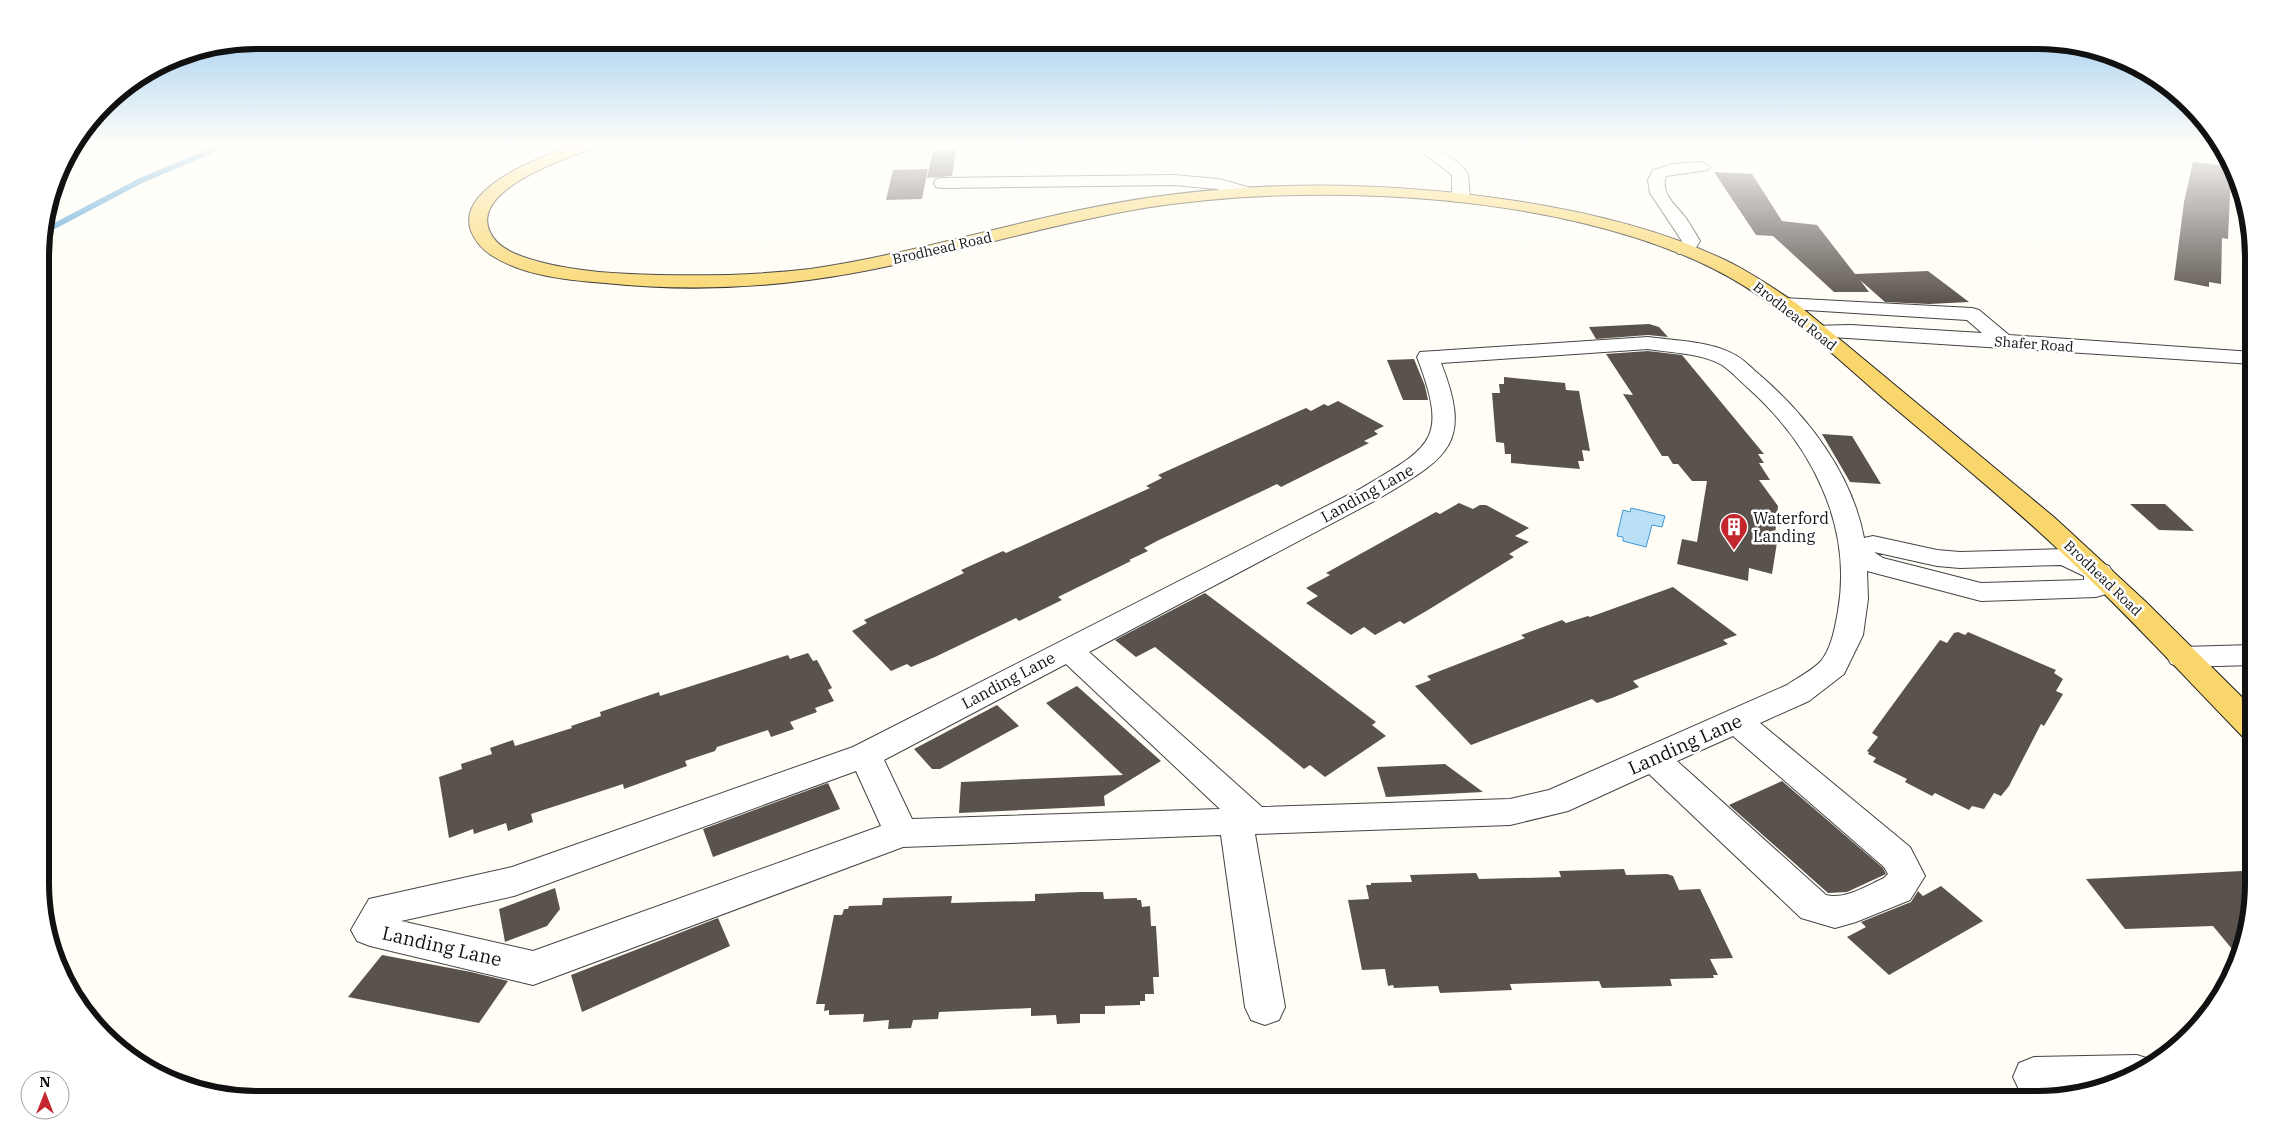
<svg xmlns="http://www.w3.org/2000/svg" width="2294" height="1140" font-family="'IBM Plex Serif',serif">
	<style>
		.water { fill: #b9e0f7; stroke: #3f96cf }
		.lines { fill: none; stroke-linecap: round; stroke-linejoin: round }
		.stream { stroke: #3f96cf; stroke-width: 5.5 }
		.building { fill: #5a524d }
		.minor-casing { stroke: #444; stroke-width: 2 }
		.major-casing { stroke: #222; stroke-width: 2 }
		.minor { fill: #fff; fill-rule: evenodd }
		.major { fill: #f9d66b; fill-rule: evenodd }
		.labels { text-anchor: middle; stroke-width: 5; stroke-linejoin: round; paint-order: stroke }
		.far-street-label { font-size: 14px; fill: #111; stroke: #fff }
		.street-label { font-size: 16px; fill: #111; stroke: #fff }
		.poi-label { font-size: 16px; fill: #111; stroke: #fff; text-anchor: start }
		.near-street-label { font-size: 19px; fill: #111; stroke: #fff }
		.rim { fill: none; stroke: #111; stroke-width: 6 }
	</style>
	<rect width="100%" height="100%" fill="#fffdf5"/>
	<path class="water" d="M 1631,508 L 1665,516 L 1662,527 L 1652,525 L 1646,547 L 1623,541 L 1623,537 L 1617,536 L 1623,510 L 1630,512 Z"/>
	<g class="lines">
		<path class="stream" d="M 43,232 L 140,181 L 227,144"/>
	</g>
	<g class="building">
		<path d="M 956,150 L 952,176 L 927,178 L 933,151 Z"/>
		<path d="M 2193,162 L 2228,166 L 2231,173 L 2228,239 L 2222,238 L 2221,284 L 2209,282 L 2209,287 L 2174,280 L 2184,202 Z"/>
		<path d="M 928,169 L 922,199 L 886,200 L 893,170 Z"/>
		<path d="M 1714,172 L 1752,174 L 1782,221 L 1817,225 L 1855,274 L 1928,271 L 1969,302 L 1929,304 L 1885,302 L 1860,280 L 1869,292 L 1834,292 L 1773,236 L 1756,235 Z"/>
		<path d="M 1649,324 L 1659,327 L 1668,337 L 1648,335 L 1596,339 L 1589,327 Z"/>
		<path d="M 1648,351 L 1682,355 L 1764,454 L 1758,454 L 1764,463 L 1759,463 L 1770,480 L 1759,480 L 1778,506 L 1775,535 L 1778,536 L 1772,574 L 1749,568 L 1748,581 L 1677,564 L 1682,539 L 1697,542 L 1707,481 L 1692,481 L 1678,464 L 1673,464 L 1668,456 L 1662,456 L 1623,394 L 1633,395 L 1606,354 Z"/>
		<path d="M 1414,359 L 1425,386 L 1428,400 L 1403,400 L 1387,360 Z"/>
		<path d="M 1504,377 L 1565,383 L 1566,390 L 1579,391 L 1590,451 L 1582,450 L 1584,461 L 1578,461 L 1580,469 L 1511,463 L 1511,454 L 1505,454 L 1504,443 L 1496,442 L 1492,393 L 1500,393 L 1499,384 L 1504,384 Z"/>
		<path d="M 1338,401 L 1384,426 L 1374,431 L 1378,434 L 1364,441 L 1369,443 L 1281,487 L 1277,484 L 1157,541 L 1144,548 L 1148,551 L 1129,560 L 1131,561 L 1058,597 L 1062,600 L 1019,621 L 1016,618 L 935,657 L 911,667 L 907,664 L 891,671 L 852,631 L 867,623 L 864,620 L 964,573 L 961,570 L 1003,551 L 1006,553 L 1150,488 L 1146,486 L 1162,478 L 1158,475 L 1306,408 L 1311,411 L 1324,404 L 1328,406 Z"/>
		<path d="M 1822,434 L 1852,436 L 1881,484 L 1850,482 Z"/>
		<path d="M 1459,503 L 1473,509 L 1480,505 L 1486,505 L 1529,528 L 1515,536 L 1529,542 L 1509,554 L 1514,557 L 1428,610 L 1404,624 L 1400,621 L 1375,635 L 1364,627 L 1351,635 L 1306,603 L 1318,596 L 1306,588 L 1330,575 L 1326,573 L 1436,512 L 1440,514 Z"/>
		<path d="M 2130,504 L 2165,504 L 2194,531 L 2159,530 Z"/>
		<path d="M 1673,587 L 1737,635 L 1723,640 L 1728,644 L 1633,681 L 1639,687 L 1612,698 L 1597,703 L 1592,699 L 1471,745 L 1415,686 L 1431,680 L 1427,676 L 1525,638 L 1521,635 L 1562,620 L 1566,623 L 1588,616 L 1590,617 Z"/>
		<path d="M 1205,593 L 1376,722 L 1372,725 L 1386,736 L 1325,777 L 1310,765 L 1304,769 L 1155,647 L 1136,657 L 1115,640 Z"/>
		<path d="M 1958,632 L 1965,635 L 1968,632 L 2056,670 L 2054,673 L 2063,679 L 2056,691 L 2063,694 L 2044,726 L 2041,724 L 2009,786 L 2001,796 L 1994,793 L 1984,809 L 1972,806 L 1969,810 L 1935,793 L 1932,796 L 1905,782 L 1907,779 L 1873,762 L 1876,758 L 1868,754 L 1869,752 L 1867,751 L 1878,737 L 1872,733 L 1940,640 L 1947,643 L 1954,633 Z"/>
		<path d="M 808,653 L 813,661 L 817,660 L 832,688 L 828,690 L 834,701 L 815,708 L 817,712 L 790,722 L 794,729 L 771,737 L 768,730 L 717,747 L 715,751 L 685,761 L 687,766 L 624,789 L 623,784 L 531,814 L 533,822 L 508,831 L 506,823 L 474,834 L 473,829 L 449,838 L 439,777 L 462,769 L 461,764 L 492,754 L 490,748 L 513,740 L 515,746 L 572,728 L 571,726 L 601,716 L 600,712 L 659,692 L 660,696 L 788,655 L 790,659 Z"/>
		<path d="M 1077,686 L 1161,761 L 1104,796 L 1105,806 L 959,813 L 961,782 L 1123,775 L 1046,703 Z"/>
		<path d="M 997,705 L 1019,726 L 940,769 L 932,769 L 914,749 Z"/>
		<path d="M 1445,764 L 1483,792 L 1386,797 L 1377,767 Z"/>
		<path d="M 1782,781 L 1883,868 L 1886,874 L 1847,892 L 1828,893 L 1729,805 Z"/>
		<path d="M 828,783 L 840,809 L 713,857 L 703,829 Z"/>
		<path d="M 1624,869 L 1626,875 L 1667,874 L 1673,876 L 1679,890 L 1700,889 L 1733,958 L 1710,959 L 1718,975 L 1713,975 L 1714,978 L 1670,979 L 1672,986 L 1602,988 L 1599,981 L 1510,984 L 1512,990 L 1440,993 L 1438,986 L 1394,988 L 1393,985 L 1388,986 L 1385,969 L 1362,970 L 1348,900 L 1369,899 L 1366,885 L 1371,885 L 1371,883 L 1412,882 L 1410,875 L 1476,873 L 1479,879 L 1561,877 L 1559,871 Z"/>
		<path d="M 2242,871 L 2254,884 L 2237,955 L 2213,926 L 2125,929 L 2086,879 Z"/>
		<path d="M 1941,886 L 1983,921 L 1889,975 L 1847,937 L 1866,927 L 1861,922 L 1911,902 L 1918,891 L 1923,896 Z"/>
		<path d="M 555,888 L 560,909 L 547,926 L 505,942 L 499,909 Z"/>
		<path d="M 1081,892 L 1103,892 L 1104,899 L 1137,898 L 1137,900 L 1141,900 L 1142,907 L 1150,906 L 1151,926 L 1156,926 L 1159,977 L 1153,977 L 1154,994 L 1145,994 L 1145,1001 L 1140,1001 L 1140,1005 L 1105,1006 L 1105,1014 L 1080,1014 L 1080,1023 L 1057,1024 L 1056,1015 L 1031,1016 L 1031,1008 L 939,1012 L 938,1019 L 913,1020 L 911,1028 L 888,1029 L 889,1020 L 863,1022 L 864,1014 L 829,1015 L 829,1010 L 824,1011 L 825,1004 L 816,1004 L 834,915 L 842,915 L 844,909 L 848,909 L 849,906 L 882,905 L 883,898 L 952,896 L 951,903 L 986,902 L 1035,901 L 1035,894 Z"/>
		<path d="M 718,918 L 730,946 L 582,1012 L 571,975 Z"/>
		<path d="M 382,955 L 471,972 L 508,981 L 479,1023 L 348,997 Z"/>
	</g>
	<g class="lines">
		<defs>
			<g id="minor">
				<path d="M 1411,144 L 1429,144 L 1460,164 L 1468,174 L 1470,198 L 1467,202 L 1455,202 L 1452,198 L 1452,175 Z"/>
				<path d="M 1702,162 L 1710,167 L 1708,170 L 1666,176 C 1660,194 1676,205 1685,217 C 1691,225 1695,233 1700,241 L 1692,254 L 1678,254 L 1676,250 L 1682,241 L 1650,193 L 1648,180 L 1653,170 L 1673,164 Z"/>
				<path d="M 1174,175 L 1219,179 L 1251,188 L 1253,192 L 1251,196 L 1245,197 L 1217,189 L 1174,185 L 942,188 L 936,187 L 934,183 L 936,179 L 942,178 Z"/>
				<path d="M 1783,298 L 1972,308 L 1979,310 L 2009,335 L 2253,352 L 2253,364 L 1816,336 L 1809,334 L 1806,330 L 1809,326 L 1851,325 L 1982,333 L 1967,320 L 1776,308 L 1773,304 L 1776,300 Z"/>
				<path d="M 1648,337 C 1677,341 1712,341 1737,356 C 1746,361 1753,370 1761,376 C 1809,418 1852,474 1864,538 L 1873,536 L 1937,550 L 1960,552 L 2065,549 L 2109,566 L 2113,572 L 2110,588 L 2106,594 L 2096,597 L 1981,601 L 1867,571 L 1868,599 L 1863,635 L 1844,674 L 1809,701 L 1760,723 L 1910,847 L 1925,876 L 1910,900 L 1856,922 L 1835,928 L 1801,918 L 1649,774 L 1568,811 L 1510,825 L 1255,834 L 1285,1007 L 1279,1020 L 1265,1025 L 1251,1020 L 1245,1007 L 1221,835 L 903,847 L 533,985 L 370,946 L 357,941 L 351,930 L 369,899 L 512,867 L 853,747 L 1360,489 C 1432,446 1449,441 1417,357 L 1420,352 ZM 1648,349 C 1672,353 1701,353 1722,365 C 1731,371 1740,381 1748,388 C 1811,444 1853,525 1838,611 C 1835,627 1832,647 1821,661 C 1813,670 1797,678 1787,685 L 1549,790 L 1510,799 L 1262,807 L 1089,652 L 1378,499 C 1446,458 1474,446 1441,363 ZM 1874,552 L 1937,566 L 1960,568 L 2061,565 L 2084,576 L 2084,580 L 1981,583 L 1883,558 ZM 1066,664 L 1220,809 L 912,819 L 884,760 ZM 1733,736 L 1884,867 L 1888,874 L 1884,878 C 1866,886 1845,900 1826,895 L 1677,761 ZM 856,771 L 881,826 L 533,951 L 401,921 L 514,896 Z"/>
				<path d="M 2253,645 L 2253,665 L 2182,667 L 2171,664 L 2167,657 L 2171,650 L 2182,647 Z"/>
				<path d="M 2137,1055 L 2152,1060 L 2154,1065 L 2107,1088 L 2051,1100 L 2024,1100 L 2013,1077 L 2019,1063 L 2034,1057 Z"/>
			</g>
			<path id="major" d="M 578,144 L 600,144 L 597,147 C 570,157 469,189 490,232 C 498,250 522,257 540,262 C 578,272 620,274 659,275 C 710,276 760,275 810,269 C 899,256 986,230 1075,211 C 1220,180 1369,178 1516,201 C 1587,212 1660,229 1725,260 C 1750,272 1773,288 1796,303 L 2055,518 L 2146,602 L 2254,709 L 2254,740 L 2243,737 C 2183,675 2125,612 2062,553 C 2005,499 1944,450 1884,399 C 1830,352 1778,301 1714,269 C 1560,192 1312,181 1144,208 C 1031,227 922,265 809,280 C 742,289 672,290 605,283 C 568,280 523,276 491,255 C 482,249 475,241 471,231 C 455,186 548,154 578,144 Z"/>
		</defs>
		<use href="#minor" class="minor-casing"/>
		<use href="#major" class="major-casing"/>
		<use href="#minor" class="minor"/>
		<use href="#major" class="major"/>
	</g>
	<linearGradient id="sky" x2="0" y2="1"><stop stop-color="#95c6ee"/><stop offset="0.48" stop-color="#fffefa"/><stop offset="1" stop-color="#fffefa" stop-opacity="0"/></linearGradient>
	<rect width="2294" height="303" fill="url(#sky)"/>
	<defs>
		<symbol id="building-pin" viewBox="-11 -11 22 30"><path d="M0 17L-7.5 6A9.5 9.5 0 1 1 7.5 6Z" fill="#c4262e" stroke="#fff"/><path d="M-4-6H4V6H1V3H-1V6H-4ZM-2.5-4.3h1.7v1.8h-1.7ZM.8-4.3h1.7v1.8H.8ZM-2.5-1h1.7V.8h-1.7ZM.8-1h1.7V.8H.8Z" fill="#fff"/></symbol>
	</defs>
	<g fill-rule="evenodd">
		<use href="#building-pin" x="1718" y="511" width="32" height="43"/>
	</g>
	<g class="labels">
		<g class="far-street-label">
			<text transform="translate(942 248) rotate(-13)" y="5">Brodhead Road</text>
			<text transform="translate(1795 316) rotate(38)" y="5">Brodhead Road</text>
			<text transform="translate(2034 344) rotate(4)" y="5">Shafer Road</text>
			<text transform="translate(2103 578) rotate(44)" y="5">Brodhead Road</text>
		</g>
		<g class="street-label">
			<text transform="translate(1367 493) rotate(-29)" y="6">Landing Lane</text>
			<text transform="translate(1008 680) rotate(-28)" y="6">Landing Lane</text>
		</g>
		<g class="poi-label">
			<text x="1753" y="524">Waterford<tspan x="1753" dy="18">Landing</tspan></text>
		</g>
		<g class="near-street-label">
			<text transform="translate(1685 744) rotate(-24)" y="7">Landing Lane</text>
			<text transform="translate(442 946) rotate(13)" y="7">Landing Lane</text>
		</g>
	</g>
	<path d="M0 0H2294V1140H0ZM257 49H2037A208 208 0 0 1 2245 257V883A208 208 0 0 1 2037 1091H257A208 208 0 0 1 49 883V257A208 208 0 0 1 257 49Z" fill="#fff" fill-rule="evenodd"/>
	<path class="rim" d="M257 49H2037A208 208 0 0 1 2245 257V883A208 208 0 0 1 2037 1091H257A208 208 0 0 1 49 883V257A208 208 0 0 1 257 49Z"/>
	<g transform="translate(45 1095)"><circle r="24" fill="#ffffff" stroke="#a0a0a0"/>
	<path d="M0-4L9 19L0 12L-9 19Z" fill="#c4262e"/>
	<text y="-8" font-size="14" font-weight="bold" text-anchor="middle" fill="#111111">N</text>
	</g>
</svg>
